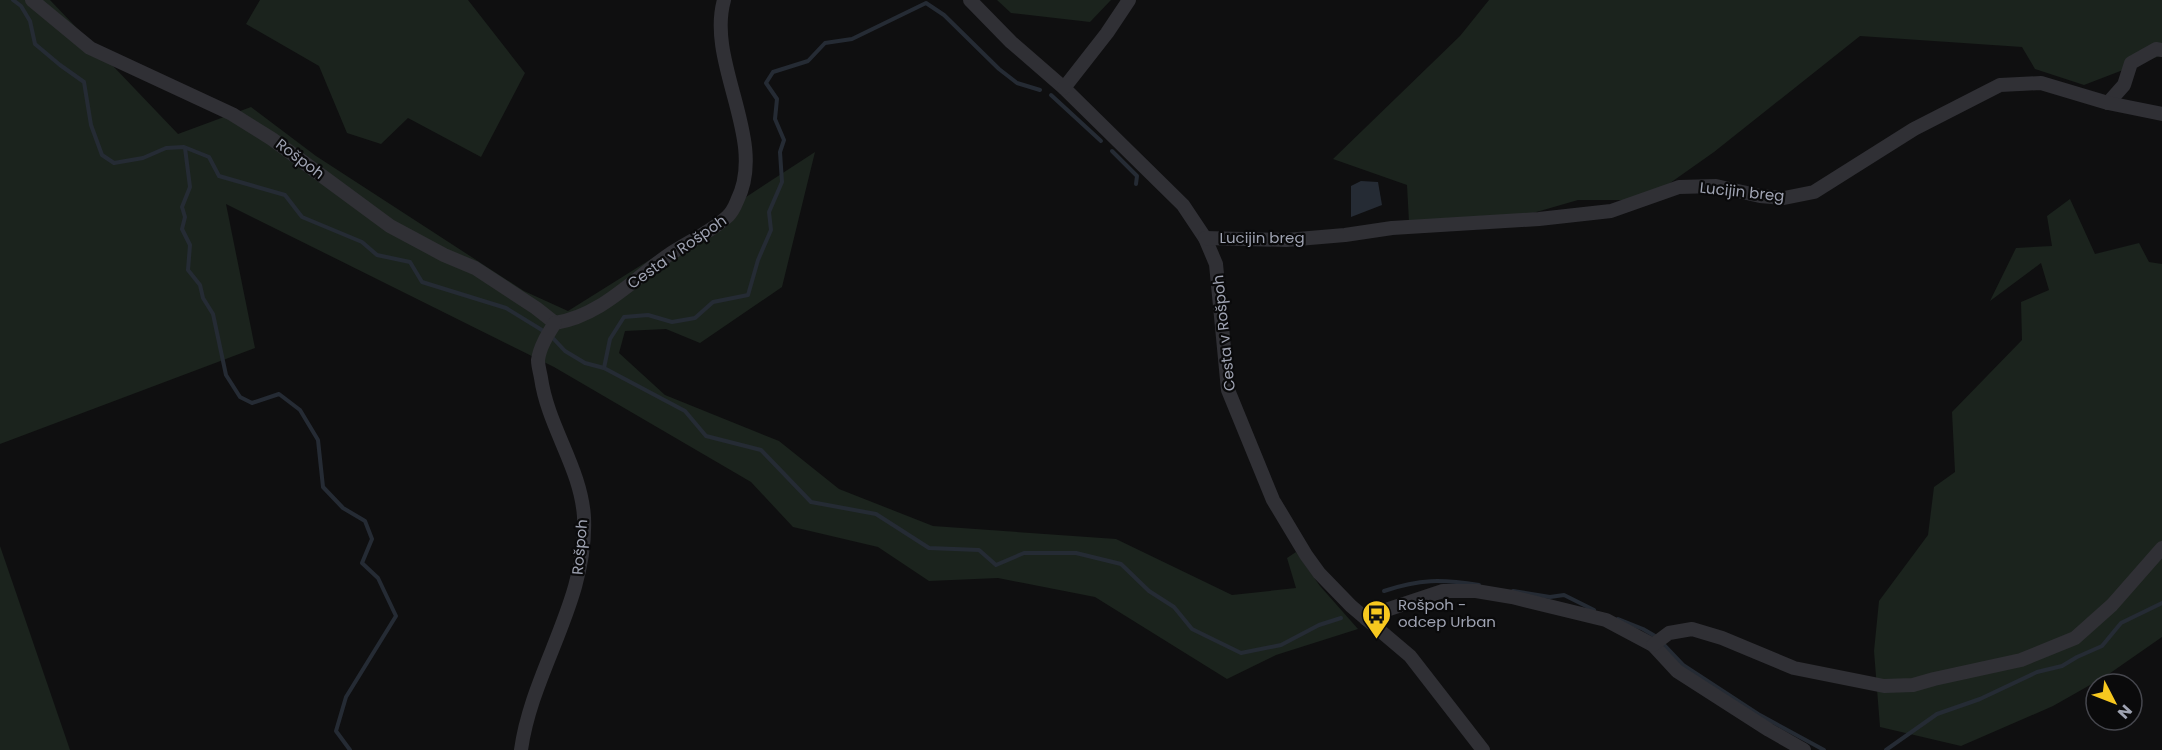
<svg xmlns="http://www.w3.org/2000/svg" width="2162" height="750" font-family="Poppins,sans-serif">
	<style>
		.green { fill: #1b231d }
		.water { fill: #252b34 }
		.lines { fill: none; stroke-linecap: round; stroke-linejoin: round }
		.stream { stroke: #252b34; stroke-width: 4 }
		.minor { stroke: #303035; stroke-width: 14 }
		.labels { text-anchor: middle; stroke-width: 4.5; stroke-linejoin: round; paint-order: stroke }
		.street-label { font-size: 15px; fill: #9fa3b2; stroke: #0a0a0b }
		.poi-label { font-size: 15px; fill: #9fa3b2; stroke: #0a0a0b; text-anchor: start }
	</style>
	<rect width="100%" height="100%" fill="#0f0f10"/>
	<g class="green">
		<path d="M 0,0 L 50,0 L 178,134 L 251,107 L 316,156 L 524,291 L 568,311 L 667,249 L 693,236 L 743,199 L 815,152 L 782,287 L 700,343 L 666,329 L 625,331 L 619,353 L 665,395 L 779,441 L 839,489 L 933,526 L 1116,539 L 1232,595 L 1296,588 L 1287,558 L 1296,552 L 1320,586 L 1358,629 L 1276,655 L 1227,679 L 1095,597 L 998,578 L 929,581 L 878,547 L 793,527 L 751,482 L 554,367 L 226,204 L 255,348 L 0,444 Z"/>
		<path d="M 260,0 L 468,0 L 525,73 L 481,157 L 408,118 L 381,144 L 347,133 L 319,66 L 246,24 Z"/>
		<path d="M 997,0 L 1111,0 L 1090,22 L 1011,13 Z"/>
		<path d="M 1489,0 L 2162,0 L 2162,55 L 2084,85 L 2035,69 L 2022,47 L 1860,36 L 1714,152 L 1646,200 L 1578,200 L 1533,213 L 1409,222 L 1407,185 L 1333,159 L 1460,36 Z"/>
		<path d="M 2070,199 L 2095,254 L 2139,243 L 2149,262 L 2162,264 L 2162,637 L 2106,676 L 2053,706 L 1961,746 L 1880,727 L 1874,651 L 1879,601 L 1928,535 L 1934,487 L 1955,472 L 1952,412 L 2022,340 L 2021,302 L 2049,290 L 2041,263 L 1990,301 L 2016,248 L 2052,246 L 2047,216 Z"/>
		<path d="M 0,546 L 70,750 L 0,750 Z"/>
	</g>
	<path class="water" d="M 1361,181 L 1378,182 L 1382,205 L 1351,217 L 1351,186 Z"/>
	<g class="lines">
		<g class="stream">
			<path d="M 13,0 L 21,6 L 30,21 L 35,44 L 60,65 L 84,82 L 91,125 L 102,155 L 114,163 L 143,158 L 166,148 L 184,147 L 209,157 L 219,176 L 285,195 L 302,217 L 362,242 L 377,255 L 410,262 L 422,282 L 506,308 L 550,335 L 565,351 L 585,363 L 604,368 L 685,411 L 706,436 L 761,450 L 811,502 L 876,514 L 929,548 L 979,550 L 996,565 L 1024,553 L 1076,553 L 1121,564 L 1149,591 L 1174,607 L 1192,629 L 1241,653 L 1281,645 L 1319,625 L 1341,618"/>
			<path d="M 1051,95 L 1101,141"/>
			<path d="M 185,148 L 190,187 L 182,207 L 185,217 L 182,229 L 190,245 L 188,270 L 200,285 L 203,298 L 213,314 L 226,375 L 240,397 L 252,403 L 279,394 L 300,410 L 318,440 L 323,487 L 343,508 L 365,521 L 372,539 L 362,563 L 378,578 L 396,616 L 346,697 L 336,731 L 350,750"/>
			<path d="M 1112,151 L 1137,176 L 1136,184"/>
			<path d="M 604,368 L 610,339 L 624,317 L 648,315 L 672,322 L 695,318 L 713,302 L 748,295 L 758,260 L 771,230 L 769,212 L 782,182 L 780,152 L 784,140 L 775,119 L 777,99 L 766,83 L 773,72 L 808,61 L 825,43 L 852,39 L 926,3 L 944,15 L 999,69 L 1017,83 L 1040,90"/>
			<path d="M 1384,591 C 1420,579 1441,579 1479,585"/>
			<path d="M 1513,591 L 1550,597 L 1564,595 L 1594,610"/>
			<path d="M 1618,619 L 1643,629 L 1655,636"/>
			<path d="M 1664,645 L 1683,665 L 1758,714 L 1824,750"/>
			<path d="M 1886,750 L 1937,714 L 1980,699 L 2037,672 L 2062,666 L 2077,657 L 2102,646 L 2121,623 L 2162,603"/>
		</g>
		<g class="minor">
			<path d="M 32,0 L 90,48 L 232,114 L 272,139 L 390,226 L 444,255 L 475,268 L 536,308 L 555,323"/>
			<path d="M 970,0 L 1011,42 L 1064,88 L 1183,205 L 1205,238 L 1216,264 L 1228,390 L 1273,500 L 1306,555 L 1319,573 L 1351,606 L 1410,656 L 1483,750"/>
			<path d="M 1064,88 L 1107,33 L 1129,0"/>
			<path d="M 2108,103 L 2124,85 L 2131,63 L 2156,49 L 2162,50"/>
			<path d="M 1205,238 L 1286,240 L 1345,235 L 1392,228 L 1539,219 L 1611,211 L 1679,187 L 1716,186 L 1760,196 L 1784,198 L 1814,192 L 1914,129 L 2000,85 L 2041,83 L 2108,103 L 2162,114"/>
			<path d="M 555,323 C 600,316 631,281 667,256 C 687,242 710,233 728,216 C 732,212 735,206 737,201 C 768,140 706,63 724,0"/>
			<path d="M 1366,619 L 1389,609 L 1443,591 L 1476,591 L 1512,597 L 1606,620 L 1653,645 L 1677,671 L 1769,730 L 1804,750"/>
			<path d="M 1653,645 L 1669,633 L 1692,629 L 1722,638 L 1794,668 L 1884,686 L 1913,685 L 1934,679 L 2021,660 L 2075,638 L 2112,605 L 2162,548"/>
			<path d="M 521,750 C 532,670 588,601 584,517 C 581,468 548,427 541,378 C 540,372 538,366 538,360 C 540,346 548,334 555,323"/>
		</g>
	</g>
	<defs>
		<symbol id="bus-pin" viewBox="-11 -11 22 30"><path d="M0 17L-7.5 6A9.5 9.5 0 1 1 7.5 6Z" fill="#f7c81f" stroke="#0a0a0b"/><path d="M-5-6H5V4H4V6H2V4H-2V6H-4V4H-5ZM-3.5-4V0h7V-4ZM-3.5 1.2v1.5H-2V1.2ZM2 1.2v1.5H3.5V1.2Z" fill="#111"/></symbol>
	</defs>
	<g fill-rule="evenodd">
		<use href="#bus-pin" x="1360" y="598" width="33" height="45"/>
	</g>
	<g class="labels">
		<g class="street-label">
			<text transform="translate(300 159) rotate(37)" y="5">Rošpoh</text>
			<text transform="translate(1742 192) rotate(6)" y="5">Lucijin breg</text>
			<text x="1262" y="243">Lucijin breg</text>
			<text transform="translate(677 252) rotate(-35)" y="5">Cesta v Rošpoh</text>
			<text transform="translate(1224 333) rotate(-96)" y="5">Cesta v Rošpoh</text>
			<text transform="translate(580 547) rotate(-85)" y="5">Rošpoh</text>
		</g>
		<g class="poi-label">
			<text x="1398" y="610">Rošpoh -<tspan x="1398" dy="17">odcep Urban</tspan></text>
		</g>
	</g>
	<g transform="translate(2114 702) rotate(132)"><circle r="28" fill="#0a0a0b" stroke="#46474e" stroke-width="1.5"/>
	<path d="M0-4.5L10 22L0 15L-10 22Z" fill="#f7c81f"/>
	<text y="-9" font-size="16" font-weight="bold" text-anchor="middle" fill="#9fa3b2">N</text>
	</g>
</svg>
